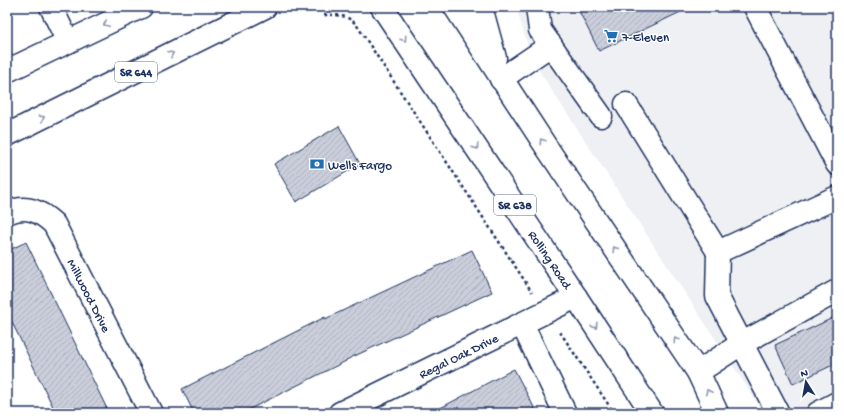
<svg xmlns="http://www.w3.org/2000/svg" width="844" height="420" font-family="'Gochi Hand',sans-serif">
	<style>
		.built { fill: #eff0f4 }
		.building { fill: url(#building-hatch); stroke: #1b2f5e }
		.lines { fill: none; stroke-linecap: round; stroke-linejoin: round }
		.minor-casing { stroke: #1b2f5e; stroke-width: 25 }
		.major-casing { stroke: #1b2f5e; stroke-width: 25 }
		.path { stroke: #1b2f5e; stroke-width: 2.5; stroke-dasharray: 3 3; stroke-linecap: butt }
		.minor { stroke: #fff; stroke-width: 22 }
		.major { stroke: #fff; stroke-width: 22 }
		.oneway { stroke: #8d97ae }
		.labels { text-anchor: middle; stroke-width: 3; stroke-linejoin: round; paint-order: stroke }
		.shield { fill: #fff; stroke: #5f6d8e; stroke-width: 1 }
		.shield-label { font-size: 12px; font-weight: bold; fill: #1b2f5e }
		.poi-label { font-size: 13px; fill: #1b2f5e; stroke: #fff; text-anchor: start }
		.street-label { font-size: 13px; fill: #1b2f5e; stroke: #fff }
	</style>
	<defs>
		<pattern id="building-hatch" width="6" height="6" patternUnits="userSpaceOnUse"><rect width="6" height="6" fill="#caceda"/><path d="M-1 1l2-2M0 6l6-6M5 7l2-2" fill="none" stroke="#adb1be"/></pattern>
	</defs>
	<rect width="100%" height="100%" fill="#fff"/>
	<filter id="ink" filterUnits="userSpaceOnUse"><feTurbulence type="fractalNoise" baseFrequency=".025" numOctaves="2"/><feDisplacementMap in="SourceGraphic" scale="8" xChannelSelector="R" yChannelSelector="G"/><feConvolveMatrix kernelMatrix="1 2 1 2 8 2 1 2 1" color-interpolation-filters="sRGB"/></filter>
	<g filter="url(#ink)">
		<path class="built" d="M 516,7 L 837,7 L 837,413 L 764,413 L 532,60 Z"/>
		<g class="building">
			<path d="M 577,7 L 691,7 L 599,51 Z"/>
			<path d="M 339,126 L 360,164 L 296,202 L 274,164 Z"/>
			<path d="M 26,242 L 109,413 L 56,413 L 7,312 L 7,251 Z"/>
			<path d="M 472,250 L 492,292 L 346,360 L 346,361 L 242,413 L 194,413 L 182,389 L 325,317 L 325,319 Z"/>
			<path d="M 837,316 L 837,363 L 793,384 L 775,345 Z"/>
			<path d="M 514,369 L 537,413 L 431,413 Z"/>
		</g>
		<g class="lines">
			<defs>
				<g id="minor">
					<path d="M 51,7 L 68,42"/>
					<path d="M 537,7 L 540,30 L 601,116"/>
					<path d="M 755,7 L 837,164"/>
					<path d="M 501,79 L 551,45"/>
					<path d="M 626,104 L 718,252"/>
					<path d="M 7,213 C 26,204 40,211 54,224 L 151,413"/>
					<path d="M 522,324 L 565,413"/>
					<path d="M 698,372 L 741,344 L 837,291"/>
					<path d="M 340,413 L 576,297"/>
					<path d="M 778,413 L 717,296 L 718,252 L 837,197"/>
					<path d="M 818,413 L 837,403"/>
				</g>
				<g id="major">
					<path d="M 382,7 L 576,297 L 652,413"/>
					<path d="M 455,7 L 545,145 L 698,372 L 717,413"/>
					<path d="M 481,7 L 495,58"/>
					<path d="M 7,71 L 141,7"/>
					<path d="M 7,135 L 265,7"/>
				</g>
			</defs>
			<use href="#minor" class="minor-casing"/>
			<use href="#major" class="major-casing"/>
			<g class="path">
				<path d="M 324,15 C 338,15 345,14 356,24 L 532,292"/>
				<path d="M 560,332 L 614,413"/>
			</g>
			<use href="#minor" class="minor"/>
			<use href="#major" class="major"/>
		</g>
		<defs><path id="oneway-chevron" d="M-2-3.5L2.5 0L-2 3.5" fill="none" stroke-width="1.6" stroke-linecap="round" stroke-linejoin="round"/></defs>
		<g class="oneway">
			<use href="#oneway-chevron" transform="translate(106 24) rotate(155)"/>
			<use href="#oneway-chevron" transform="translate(404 39) rotate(56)"/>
			<use href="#oneway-chevron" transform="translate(171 54) rotate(-27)"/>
			<use href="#oneway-chevron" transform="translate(42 118) rotate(-26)"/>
			<use href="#oneway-chevron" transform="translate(542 141) rotate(-124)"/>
			<use href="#oneway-chevron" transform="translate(476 147) rotate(56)"/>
			<use href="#oneway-chevron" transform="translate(615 249) rotate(-124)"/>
			<use href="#oneway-chevron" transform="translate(595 326) rotate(57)"/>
			<use href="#oneway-chevron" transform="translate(676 340) rotate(-124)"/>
			<use href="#oneway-chevron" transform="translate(708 392) rotate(-115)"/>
		</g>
	</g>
	<defs>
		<symbol id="supermarket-bare" viewBox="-9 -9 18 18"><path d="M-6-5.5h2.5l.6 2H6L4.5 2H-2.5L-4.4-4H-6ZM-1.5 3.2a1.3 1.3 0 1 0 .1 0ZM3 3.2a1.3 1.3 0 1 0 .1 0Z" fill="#1f6fb2" stroke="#fff" stroke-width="2.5" paint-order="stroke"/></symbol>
		<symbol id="bank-bare" viewBox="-9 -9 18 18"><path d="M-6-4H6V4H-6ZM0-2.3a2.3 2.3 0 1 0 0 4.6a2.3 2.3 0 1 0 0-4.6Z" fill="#1f6fb2" stroke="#fff" stroke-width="2.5" paint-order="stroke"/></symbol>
	</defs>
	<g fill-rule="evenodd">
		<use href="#supermarket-bare" x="601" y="26" width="20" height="20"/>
		<use href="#bank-bare" x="307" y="154" width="20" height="20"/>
	</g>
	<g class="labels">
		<g class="shield">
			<rect x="115" y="62" width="42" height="20" rx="3"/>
			<rect x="494" y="195" width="42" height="20" rx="3"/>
		</g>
		<g class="shield-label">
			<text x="136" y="76">SR 644</text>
			<text x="515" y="209">SR 638</text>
		</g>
		<g class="poi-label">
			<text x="622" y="41">7-Eleven</text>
			<text x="328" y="169">Wells Fargo</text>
		</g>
		<g class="street-label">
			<text transform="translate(551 259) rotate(56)" y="5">Rolling Road</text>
			<text transform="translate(90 295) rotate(63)" y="5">Millwood Drive</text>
			<text transform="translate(458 355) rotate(-26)" y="5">Regal Oak Drive</text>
		</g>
	</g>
	<rect width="844" height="420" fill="none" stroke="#fff" stroke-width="24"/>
	<rect x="12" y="12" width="820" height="396" fill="none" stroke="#1b2f5e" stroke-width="1.5" filter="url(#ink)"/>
	<g transform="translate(806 382) rotate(349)" stroke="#ffffff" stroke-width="3" paint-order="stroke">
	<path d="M0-3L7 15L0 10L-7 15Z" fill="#1b2f5e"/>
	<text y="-6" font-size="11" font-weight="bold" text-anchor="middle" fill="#1b2f5e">N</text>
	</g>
</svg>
